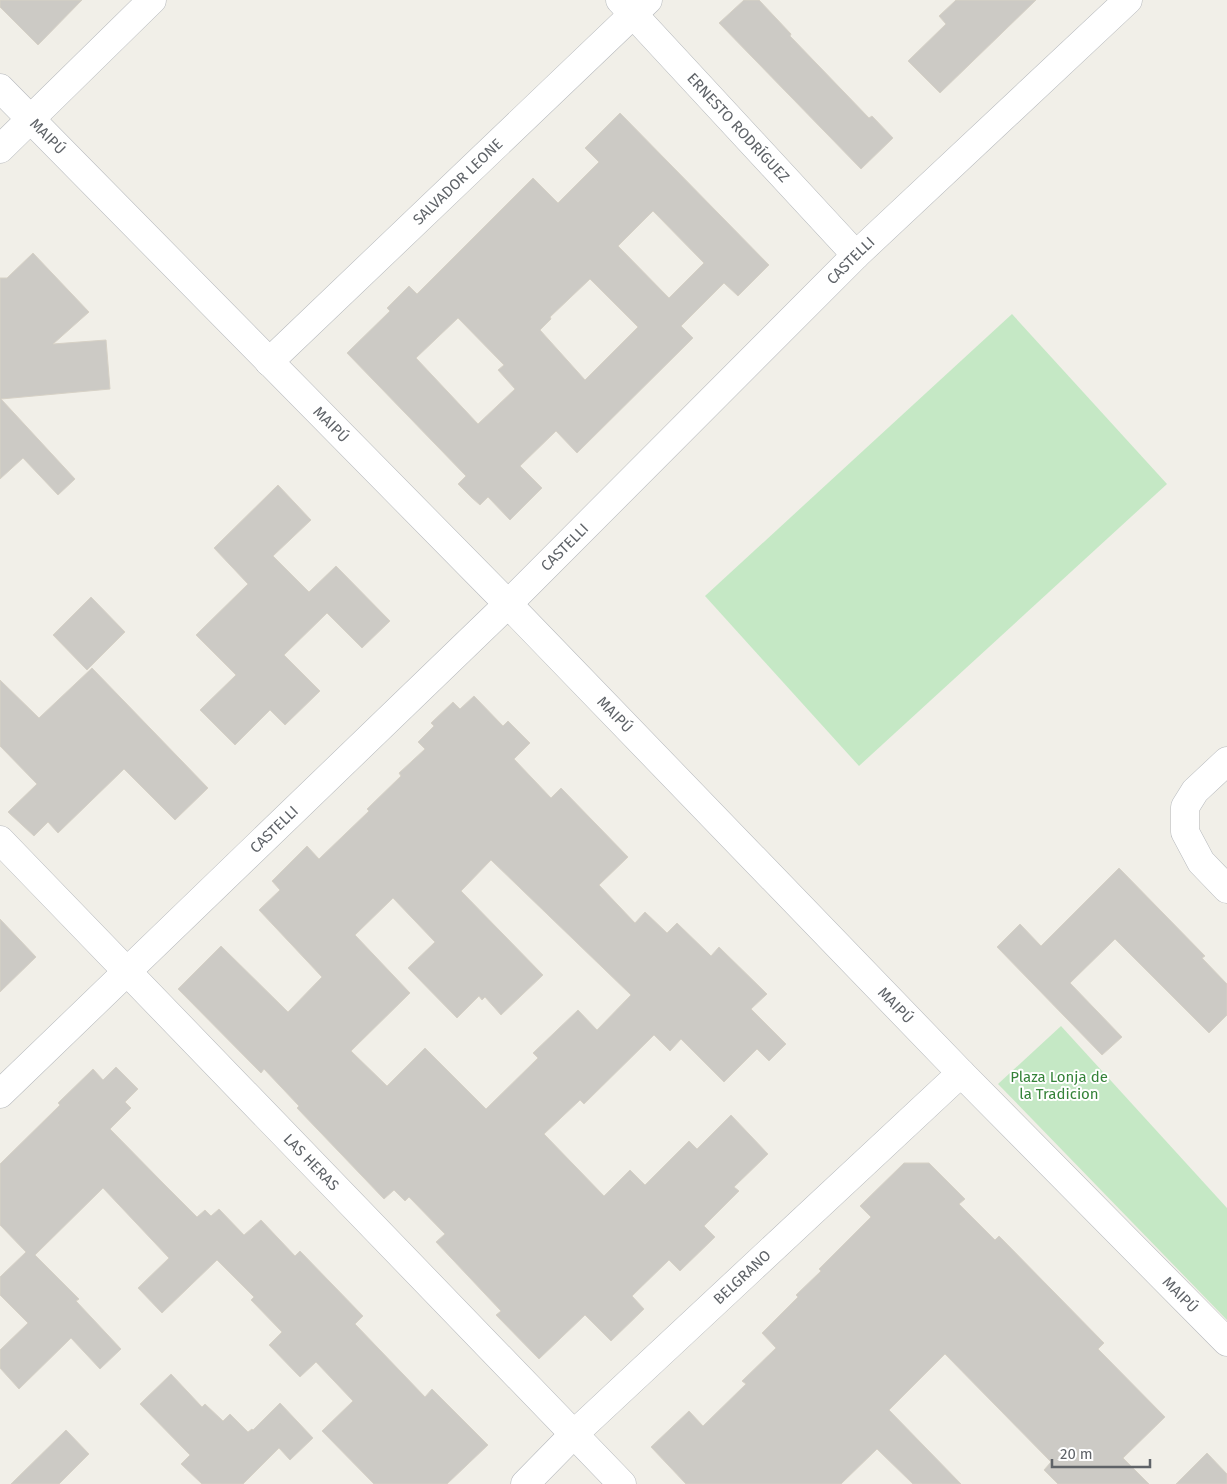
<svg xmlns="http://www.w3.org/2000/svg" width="1227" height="1484" font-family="'Fira Sans',sans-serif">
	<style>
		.green { fill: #c5e8c5 }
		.building { fill: #cccac5; stroke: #d6d1c6; fill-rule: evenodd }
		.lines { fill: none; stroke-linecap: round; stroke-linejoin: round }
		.minor-casing { stroke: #b5b8bc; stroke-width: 29 }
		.minor { stroke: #fff; stroke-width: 28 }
		.labels { text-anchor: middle; stroke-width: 4; stroke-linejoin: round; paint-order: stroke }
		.street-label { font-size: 15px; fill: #5f6368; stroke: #fff }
		.park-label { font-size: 15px; fill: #348238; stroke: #fff }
	</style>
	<rect width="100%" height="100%" fill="#f1efe8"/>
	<g class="green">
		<path d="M 1012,314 L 1167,484 L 859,766 L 705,596 Z"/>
		<path d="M 1061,1026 L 1227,1208 L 1227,1320 L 998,1084 Z"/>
	</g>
	<g class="building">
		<path d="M 0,0 L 82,0 L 38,45 L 0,7 Z"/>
		<path d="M 744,0 L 759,0 L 791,34 L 790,36 L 869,118 L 872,116 L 893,138 L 861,169 L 719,23 Z"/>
		<path d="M 956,0 L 1036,0 L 940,93 L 908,61 L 946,24 L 939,16 Z"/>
		<path d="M 620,113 L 769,265 L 738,296 L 724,283 L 681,326 L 693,338 L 577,453 L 556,431 L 520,466 L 542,488 L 510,520 L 488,497 L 480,505 L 471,497 L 458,484 L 466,476 L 347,353 L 390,311 L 387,308 L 409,286 L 417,294 L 533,178 L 558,203 L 599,162 L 585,148 ZM 653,211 L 704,263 L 669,298 L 618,246 ZM 590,279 L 638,327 L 585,380 L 540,330 L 551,319 L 550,317 ZM 458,318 L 504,365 L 498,370 L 515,389 L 478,424 L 416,358 Z"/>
		<path d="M 33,253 L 89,312 L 53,344 L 106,340 L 110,389 L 1,399 L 75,479 L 58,495 L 23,458 L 0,479 L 0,278 L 7,278 Z"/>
		<path d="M 278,485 L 311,520 L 273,556 L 309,592 L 336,566 L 390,621 L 362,648 L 327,613 L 284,655 L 320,691 L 285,725 L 270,710 L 235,745 L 200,710 L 236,675 L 196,635 L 248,584 L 214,548 Z"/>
		<path d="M 91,597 L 125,632 L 87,670 L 53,635 Z"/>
		<path d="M 92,668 L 208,788 L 175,820 L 124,769 L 58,833 L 48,822 L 34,836 L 8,812 L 37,784 L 0,746 L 0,680 L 39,718 Z"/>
		<path d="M 474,696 L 503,726 L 508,721 L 530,743 L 514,759 L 551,798 L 561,788 L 628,857 L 599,885 L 635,923 L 645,912 L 667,933 L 677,923 L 711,956 L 719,947 L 767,994 L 751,1009 L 786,1044 L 769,1061 L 757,1049 L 724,1082 L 681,1039 L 670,1051 L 654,1035 L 584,1104 L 580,1100 L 544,1134 L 604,1196 L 630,1170 L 645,1185 L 689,1141 L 697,1149 L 731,1115 L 768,1154 L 734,1187 L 739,1191 L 704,1226 L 715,1237 L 680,1271 L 669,1260 L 632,1296 L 644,1309 L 611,1341 L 585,1315 L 539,1359 L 496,1315 L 501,1311 L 436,1242 L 445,1234 L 409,1197 L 405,1201 L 394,1190 L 384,1199 L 297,1108 L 299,1106 L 264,1069 L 261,1073 L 178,989 L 221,946 L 288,1012 L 322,977 L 259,910 L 280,890 L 272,881 L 307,846 L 319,859 L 369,811 L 367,809 L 401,776 L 399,773 L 425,749 L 418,742 L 434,726 L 431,723 L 453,702 L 460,709 ZM 491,860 L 631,995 L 597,1030 L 578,1010 L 533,1053 L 538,1058 L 486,1109 L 425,1048 L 387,1086 L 351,1051 L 410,993 L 355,935 L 393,898 L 435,942 L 408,968 L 457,1018 L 479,996 L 482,1000 L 485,997 L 501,1015 L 543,975 L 461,891 Z"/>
		<path d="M 1119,868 L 1205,956 L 1202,958 L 1227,984 L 1227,1015 L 1209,1033 L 1115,939 L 1070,983 L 1122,1037 L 1102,1055 L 997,947 L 1020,924 L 1041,946 Z"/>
		<path d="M 0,919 L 36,957 L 0,992 Z"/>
		<path d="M 116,1067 L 138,1089 L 125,1102 L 131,1108 L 110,1129 L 162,1182 L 197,1217 L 205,1210 L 211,1216 L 219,1209 L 244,1235 L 261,1220 L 295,1256 L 300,1251 L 363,1316 L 355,1324 L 425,1397 L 432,1389 L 488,1445 L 447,1484 L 374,1484 L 322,1431 L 353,1401 L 316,1362 L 300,1377 L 269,1345 L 282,1332 L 251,1300 L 254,1297 L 217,1260 L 162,1313 L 138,1288 L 169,1258 L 103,1188 L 35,1255 L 79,1299 L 76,1301 L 121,1349 L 100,1369 L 71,1338 L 19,1389 L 0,1368 L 0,1350 L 28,1323 L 0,1295 L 0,1277 L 26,1252 L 0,1225 L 0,1164 L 60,1105 L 58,1103 L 93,1069 L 103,1080 Z"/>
		<path d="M 904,1163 L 929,1163 L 965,1199 L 959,1204 L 995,1240 L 999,1236 L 1104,1343 L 1098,1349 L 1165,1417 L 1123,1458 L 1149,1484 L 1058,1484 L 1044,1470 L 1051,1462 L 945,1354 L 889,1410 L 961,1484 L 913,1484 L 877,1449 L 841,1484 L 686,1484 L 651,1447 L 689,1411 L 703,1426 L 746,1384 L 742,1381 L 776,1348 L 762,1333 L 798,1297 L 796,1295 L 821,1271 L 819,1269 L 871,1217 L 860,1206 Z"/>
		<path d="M 171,1374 L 202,1407 L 205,1404 L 223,1421 L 230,1414 L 248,1432 L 252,1429 L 253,1430 L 280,1403 L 313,1438 L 290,1460 L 279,1448 L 243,1484 L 202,1484 L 181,1464 L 190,1455 L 140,1404 Z"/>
		<path d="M 66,1430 L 89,1454 L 59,1484 L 11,1484 Z"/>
		<path d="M 1207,1453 L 1227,1474 L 1227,1484 L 1176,1484 Z"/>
	</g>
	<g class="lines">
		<defs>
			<g id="minor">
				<path id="s1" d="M 620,0 L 856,255"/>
				<path id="s2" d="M 0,88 L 508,604 L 961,1073 L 1227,1342"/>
				<path d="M 0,149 L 152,0"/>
				<path id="s3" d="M 269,362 L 648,0"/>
				<path d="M 1227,761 L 1195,791 L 1185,807 L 1185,832 L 1201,862 L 1227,889"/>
				<path id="s4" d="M 0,840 L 622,1484"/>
				<path id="s5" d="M 0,1094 L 508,604 L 856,255 L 1128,0"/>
				<path id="s6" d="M 525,1484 L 574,1434 L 961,1073"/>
			</g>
		</defs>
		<use href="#minor" class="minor-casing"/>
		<use href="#minor" class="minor"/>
	</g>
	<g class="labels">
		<g class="street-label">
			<text dy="5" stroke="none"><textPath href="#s1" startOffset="174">ERNESTO RODRÍGUEZ</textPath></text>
			<text dy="5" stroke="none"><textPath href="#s2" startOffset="68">MAIPÚ</textPath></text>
			<text dy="5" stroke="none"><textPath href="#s3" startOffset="261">SALVADOR LEONE</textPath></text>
			<text dy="5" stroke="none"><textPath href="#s5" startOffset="1191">CASTELLI</textPath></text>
			<text dy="5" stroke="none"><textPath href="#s2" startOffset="472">MAIPÚ</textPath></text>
			<text dy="5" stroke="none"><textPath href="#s5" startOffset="786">CASTELLI</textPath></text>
			<text dy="5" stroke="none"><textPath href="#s2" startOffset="878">MAIPÚ</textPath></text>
			<text dy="5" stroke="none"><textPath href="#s5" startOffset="381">CASTELLI</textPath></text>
			<text dy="5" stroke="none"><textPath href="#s2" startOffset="1282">MAIPÚ</textPath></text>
			<text dy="5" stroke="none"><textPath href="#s4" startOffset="448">LAS HERAS</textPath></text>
			<text dy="5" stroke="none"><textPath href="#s6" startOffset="300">BELGRANO</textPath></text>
			<text dy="5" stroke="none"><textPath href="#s2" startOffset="1688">MAIPÚ</textPath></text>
		</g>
		<g class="park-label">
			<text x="1059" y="1082">Plaza Lonja de<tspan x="1059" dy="17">la Tradicion</tspan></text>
		</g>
	</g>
	<path d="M1052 1459v8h98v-8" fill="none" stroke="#5f6368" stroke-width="2.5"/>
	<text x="1060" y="1459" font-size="15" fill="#5f6368" stroke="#ffffff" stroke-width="4" paint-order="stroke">20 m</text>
</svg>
